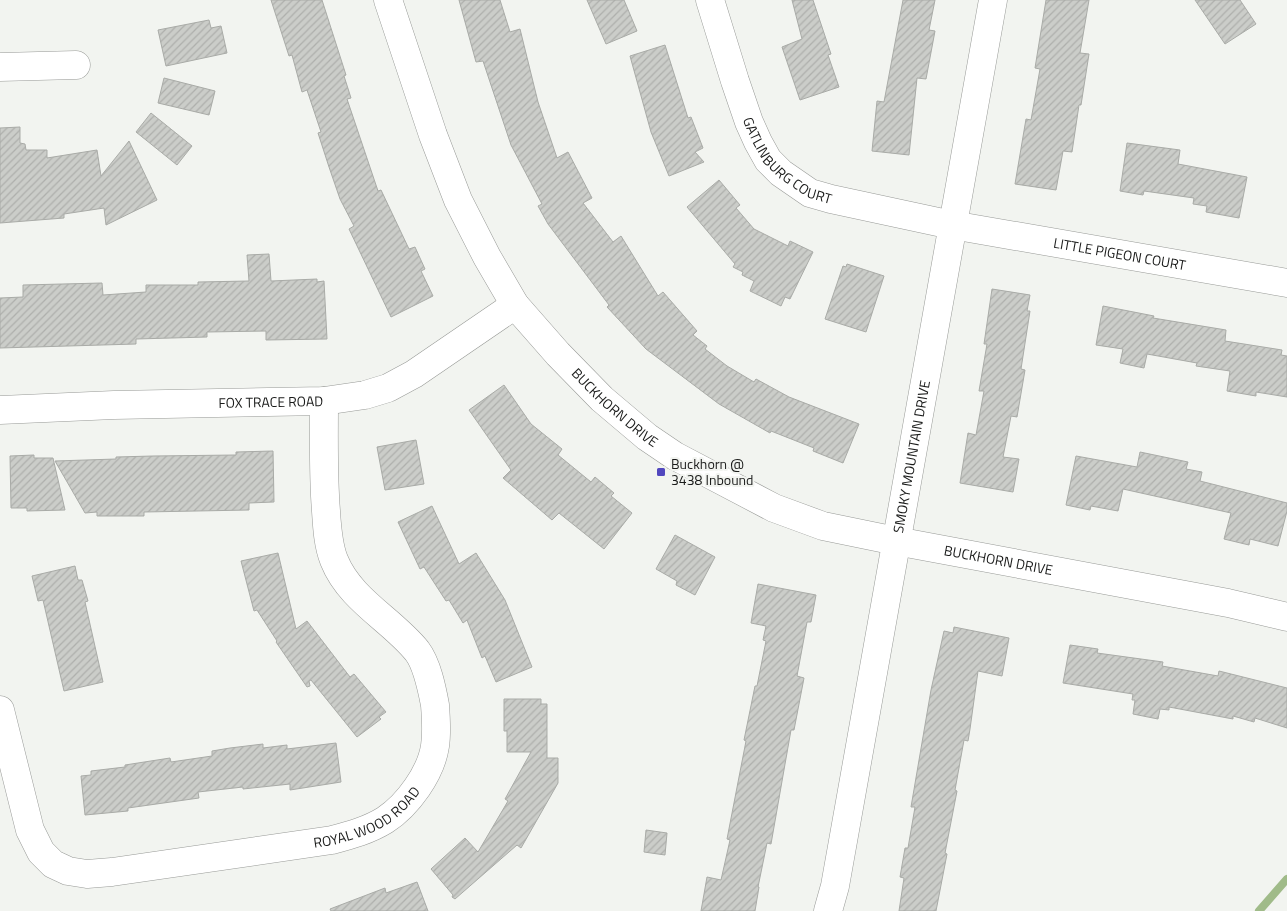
<svg xmlns="http://www.w3.org/2000/svg" width="1287" height="911" font-family="'Titillium Web',sans-serif">
	<style>
		.lines { fill: none; stroke-linecap: round; stroke-linejoin: round }
		.stream { stroke: #a0bb89; stroke-width: 8 }
		.building { fill: url(#building-hatch); stroke: #a9aba7 }
		.minor-casing { stroke: #989a97; stroke-width: 29 }
		.minor { stroke: #fff; stroke-width: 28 }
		.poi-dot { fill: #5147be; stroke: #f2f4f0; stroke-width: 2 }
		.labels { text-anchor: middle; stroke-width: 4; stroke-linejoin: round; paint-order: stroke }
		.street-label { font-size: 14px; fill: #1a1b1a; stroke: #f2f4f0 }
		.poi-label { font-size: 14px; fill: #1a1b1a; stroke: #f2f4f0; text-anchor: start }
	</style>
	<defs>
		<pattern id="building-hatch" width="6" height="6" patternUnits="userSpaceOnUse" patternTransform="scale(1.25)"><rect width="6" height="6" fill="#cbcdc9"/><path d="M-1 1l2-2M0 6l6-6M5 7l2-2" fill="none" stroke="#aeafac"/></pattern>
	</defs>
	<rect width="100%" height="100%" fill="#f2f4f0"/>
	<g class="lines">
		<path class="stream" d="M 1259,911 L 1287,879"/>
	</g>
	<g class="building">
		<path d="M 271,0 L 322,0 L 346,75 L 344,76 L 351,98 L 347,99 L 378,191 L 381,190 L 409,249 L 415,247 L 425,269 L 421,271 L 433,296 L 391,317 L 349,229 L 354,226 L 340,199 L 329,167 L 318,133 L 321,132 L 307,90 L 302,92 L 292,55 L 289,56 Z"/>
		<path d="M 459,0 L 500,0 L 510,32 L 520,29 L 538,102 L 557,158 L 568,152 L 592,198 L 583,203 L 613,242 L 621,236 L 658,296 L 663,292 L 697,331 L 693,335 L 707,346 L 705,349 L 727,366 L 754,382 L 756,379 L 789,397 L 859,424 L 843,463 L 813,451 L 814,448 L 771,431 L 770,433 L 719,404 L 646,349 L 607,307 L 609,305 L 548,224 L 538,206 L 542,204 L 511,145 L 483,61 L 476,62 Z"/>
		<path d="M 587,0 L 624,0 L 637,31 L 606,44 Z"/>
		<path d="M 792,0 L 813,0 L 831,54 L 828,55 L 839,87 L 800,100 L 782,47 L 802,39 Z"/>
		<path d="M 903,0 L 935,0 L 929,30 L 935,31 L 926,79 L 917,78 L 909,155 L 872,151 L 877,101 L 884,102 Z"/>
		<path d="M 1046,0 L 1089,0 L 1080,53 L 1089,54 L 1081,105 L 1079,105 L 1072,152 L 1063,151 L 1056,190 L 1015,184 L 1026,119 L 1031,120 L 1040,69 L 1035,68 Z"/>
		<path d="M 1195,0 L 1240,0 L 1256,24 L 1225,44 Z"/>
		<path d="M 209,20 L 211,28 L 221,26 L 227,53 L 166,66 L 158,30 Z"/>
		<path d="M 665,45 L 688,118 L 691,117 L 703,148 L 695,152 L 704,162 L 669,176 L 651,132 L 630,56 Z"/>
		<path d="M 164,78 L 215,91 L 209,115 L 158,103 Z"/>
		<path d="M 151,113 L 192,146 L 177,165 L 136,132 Z"/>
		<path d="M 20,127 L 20,143 L 25,144 L 26,150 L 47,150 L 47,158 L 97,150 L 101,176 L 129,141 L 157,200 L 106,225 L 104,208 L 64,214 L 64,218 L 0,223 L 0,128 Z"/>
		<path d="M 1127,143 L 1180,150 L 1178,164 L 1247,177 L 1239,218 L 1206,212 L 1207,206 L 1193,204 L 1194,198 L 1144,191 L 1143,195 L 1120,191 Z"/>
		<path d="M 719,180 L 740,205 L 736,208 L 754,229 L 788,246 L 790,241 L 813,252 L 790,299 L 785,297 L 781,306 L 750,291 L 754,281 L 742,275 L 743,272 L 733,267 L 735,264 L 687,207 Z"/>
		<path d="M 269,254 L 271,281 L 317,279 L 317,282 L 324,281 L 327,339 L 266,340 L 266,331 L 207,332 L 207,337 L 136,339 L 136,344 L 0,348 L 0,298 L 23,297 L 23,285 L 102,283 L 103,295 L 146,292 L 146,285 L 198,285 L 198,282 L 249,281 L 247,255 Z"/>
		<path d="M 847,264 L 884,276 L 866,332 L 825,319 L 843,266 L 846,267 Z"/>
		<path d="M 992,289 L 1030,295 L 1027,311 L 1030,311 L 1021,369 L 1025,370 L 1017,417 L 1011,416 L 1003,457 L 1019,459 L 1013,492 L 960,483 L 968,433 L 976,435 L 984,391 L 979,391 L 987,344 L 984,344 Z"/>
		<path d="M 1103,306 L 1154,316 L 1153,318 L 1226,330 L 1225,341 L 1282,350 L 1281,355 L 1287,356 L 1287,397 L 1256,392 L 1256,396 L 1227,391 L 1230,371 L 1196,366 L 1197,363 L 1147,354 L 1144,368 L 1120,363 L 1123,349 L 1096,345 Z"/>
		<path d="M 504,385 L 531,424 L 562,449 L 558,455 L 591,482 L 595,477 L 614,493 L 611,496 L 632,513 L 604,549 L 559,513 L 552,520 L 503,478 L 511,470 L 469,410 Z"/>
		<path d="M 416,440 L 424,484 L 385,490 L 377,447 Z"/>
		<path d="M 273,451 L 274,502 L 249,503 L 249,510 L 144,512 L 144,516 L 97,516 L 97,512 L 85,513 L 55,461 L 116,459 L 116,457 L 153,456 L 236,455 L 236,452 Z"/>
		<path d="M 1140,452 L 1188,462 L 1186,469 L 1202,472 L 1200,481 L 1287,503 L 1287,511 L 1278,546 L 1250,539 L 1249,545 L 1224,539 L 1231,513 L 1123,489 L 1118,511 L 1091,506 L 1090,510 L 1066,505 L 1076,456 L 1137,467 Z"/>
		<path d="M 34,455 L 34,458 L 53,458 L 65,510 L 27,511 L 27,508 L 11,508 L 10,456 Z"/>
		<path d="M 432,506 L 459,564 L 476,553 L 505,600 L 532,667 L 496,682 L 485,656 L 482,658 L 467,620 L 463,623 L 449,600 L 446,601 L 424,567 L 420,569 L 398,522 Z"/>
		<path d="M 675,535 L 715,557 L 695,595 L 676,585 L 677,581 L 656,569 Z"/>
		<path d="M 278,553 L 296,629 L 307,621 L 350,677 L 354,674 L 386,712 L 379,717 L 381,719 L 357,737 L 311,680 L 309,681 L 310,686 L 307,687 L 276,642 L 277,641 L 257,610 L 254,611 L 241,561 Z"/>
		<path d="M 75,566 L 78,580 L 82,580 L 88,601 L 85,602 L 103,682 L 64,691 L 43,600 L 38,601 L 32,576 Z"/>
		<path d="M 758,584 L 816,595 L 811,622 L 807,622 L 797,676 L 804,678 L 794,730 L 791,730 L 771,844 L 767,843 L 758,887 L 759,887 L 755,911 L 701,911 L 707,877 L 721,880 L 730,840 L 727,839 L 746,741 L 744,740 L 755,686 L 757,686 L 766,641 L 763,640 L 766,626 L 751,623 Z"/>
		<path d="M 954,627 L 1009,638 L 1002,676 L 978,671 L 970,729 L 968,741 L 964,740 L 955,790 L 957,791 L 945,853 L 947,854 L 936,911 L 899,911 L 904,878 L 900,877 L 905,848 L 908,848 L 915,807 L 911,807 L 931,690 L 944,631 L 953,633 Z"/>
		<path d="M 1070,645 L 1098,649 L 1097,653 L 1163,662 L 1162,666 L 1218,676 L 1219,671 L 1287,688 L 1287,728 L 1255,718 L 1254,722 L 1233,716 L 1233,719 L 1169,707 L 1169,710 L 1160,709 L 1158,719 L 1133,714 L 1135,700 L 1132,700 L 1133,694 L 1063,683 Z"/>
		<path d="M 504,699 L 541,699 L 541,704 L 547,704 L 547,758 L 558,758 L 558,783 L 521,848 L 517,845 L 455,899 L 452,897 L 453,895 L 431,869 L 465,838 L 478,852 L 508,801 L 505,799 L 531,752 L 507,752 L 507,731 L 504,731 Z"/>
		<path d="M 336,743 L 341,782 L 290,790 L 290,784 L 243,789 L 243,787 L 198,792 L 199,798 L 128,808 L 128,811 L 85,815 L 81,776 L 91,775 L 91,771 L 125,767 L 125,765 L 170,758 L 171,762 L 212,756 L 212,751 L 230,748 L 263,744 L 263,748 L 287,745 L 287,749 Z"/>
		<path d="M 646,830 L 667,833 L 665,855 L 644,852 Z"/>
		<path d="M 417,882 L 428,911 L 331,911 L 330,909 L 385,888 L 386,893 Z"/>
	</g>
	<g class="lines">
		<defs>
			<g id="minor">
				<path id="s1" d="M 388,0 L 433,135 L 458,200 L 487,257 L 515,305 L 558,354 L 602,399 L 647,437 L 675,456 L 774,508 L 823,526 L 896,541 L 1228,603 L 1287,617"/>
				<path id="s2" d="M 710,0 L 735,81 L 749,122 L 758,142 L 768,160 L 781,173 L 810,193 L 831,199 L 952,225 L 1287,283"/>
				<path d="M 0,67 L 76,65"/>
				<path id="s3" d="M 0,410 L 114,405 L 324,401 L 365,395 L 388,388 L 414,374 L 515,305"/>
				<path id="s4" d="M 0,710 L 30,830 L 41,852 L 53,864 L 68,871 L 87,874 L 112,872 L 332,840 C 351,835 369,830 385,820 C 408,805 431,773 435,746 C 437,733 436,718 435,705 C 432,689 427,664 417,651 C 391,619 350,600 334,560 C 328,545 327,527 326,511 C 323,475 324,438 324,401"/>
				<path id="s5" d="M 828,911 L 835,886 L 993,0"/>
			</g>
		</defs>
		<use href="#minor" class="minor-casing"/>
		<use href="#minor" class="minor"/>
	</g>
	<rect class="poi-dot" x="656" y="467" width="10" height="10" rx="2.5"/>
	<g class="labels">
		<g class="street-label">
			<text dy="5" stroke="none"><textPath href="#s2" startOffset="185">GATLINBURG COURT</textPath></text>
			<text dy="5" stroke="none"><textPath href="#s2" startOffset="540">LITTLE PIGEON COURT</textPath></text>
			<text dy="5" stroke="none"><textPath href="#s3" startOffset="271">FOX TRACE ROAD</textPath></text>
			<text dy="5" stroke="none"><textPath href="#s1" startOffset="475">BUCKHORN DRIVE</textPath></text>
			<text dy="5" stroke="none"><textPath href="#s5" startOffset="462">SMOKY MOUNTAIN DRIVE</textPath></text>
			<text dy="5" stroke="none"><textPath href="#s1" startOffset="895">BUCKHORN DRIVE</textPath></text>
			<text dy="5" stroke="none"><textPath href="#s4" startOffset="490">ROYAL WOOD ROAD</textPath></text>
		</g>
		<g class="poi-label">
			<text x="671" y="469">Buckhorn @<tspan x="671" dy="16">3438 Inbound</tspan></text>
		</g>
	</g>
</svg>
